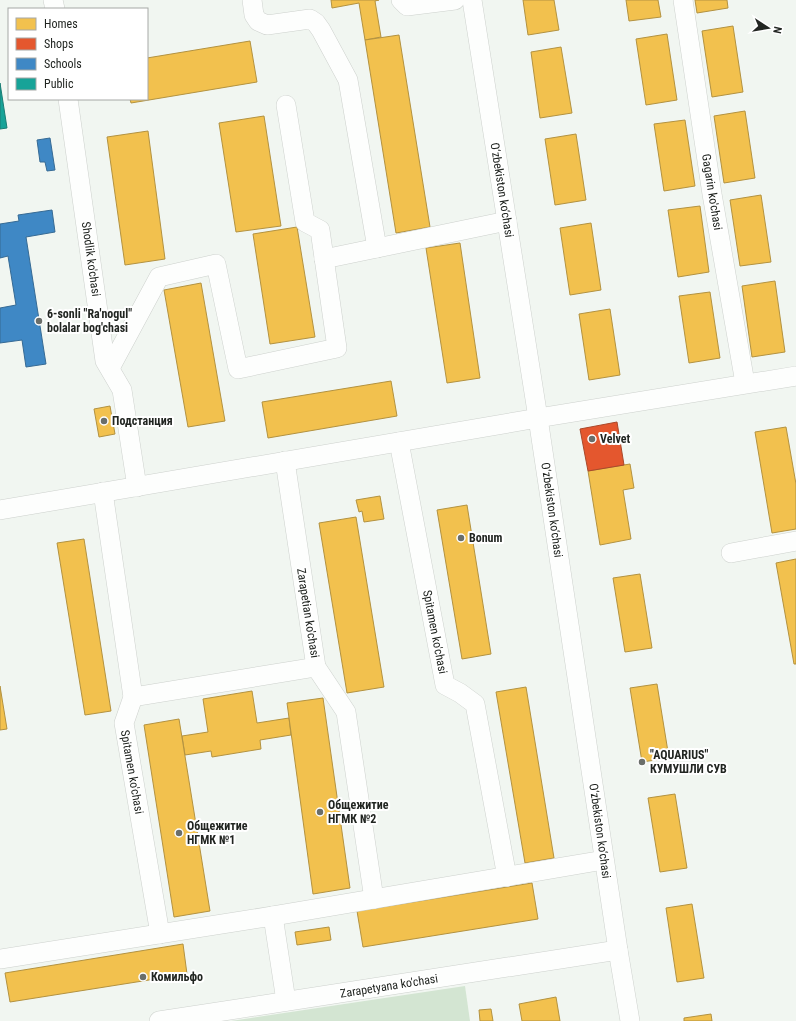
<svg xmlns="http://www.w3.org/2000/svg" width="796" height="1021" font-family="'Roboto Condensed',sans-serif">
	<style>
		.green { fill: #d3e5d2 }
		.homes { fill: #f2c14e; stroke: #b39240 }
		.shops { fill: #e4572e; stroke: #aa482a }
		.schools { fill: #3f88c5; stroke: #366a94 }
		.public { fill: #17a398; stroke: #1a7d74 }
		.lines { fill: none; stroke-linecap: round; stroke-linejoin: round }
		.minor-casing { stroke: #cdd1cd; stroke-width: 20 }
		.minor { stroke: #fdfefd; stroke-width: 19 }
		.poi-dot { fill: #6a6e6a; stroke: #fff; stroke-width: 1.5 }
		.labels { text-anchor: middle; stroke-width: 4; stroke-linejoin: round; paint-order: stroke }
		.street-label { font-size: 12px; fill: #212521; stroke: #fff }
		.poi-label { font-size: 12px; font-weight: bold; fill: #212521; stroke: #fff; text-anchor: start }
	</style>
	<rect width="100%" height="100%" fill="#f1f6f1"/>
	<path class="green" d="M 465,986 L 470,1021 L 231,1021 Z"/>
	<g class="homes">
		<path d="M 331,0 L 379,0 L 375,1 L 381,37 L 365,40 L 359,3 L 332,8 Z"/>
		<path d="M 523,0 L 554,0 L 559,30 L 528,35 Z"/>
		<path d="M 626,0 L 658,0 L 661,17 L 629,21 Z"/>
		<path d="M 695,0 L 727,0 L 728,8 L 697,13 Z"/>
		<path d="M 733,26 L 743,92 L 712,97 L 702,31 Z"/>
		<path d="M 667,34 L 677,100 L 646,105 L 636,39 Z"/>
		<path d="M 399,35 L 430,227 L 396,233 L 365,40 Z"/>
		<path d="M 250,41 L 257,82 L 131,103 L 130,99 L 147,99 L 147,58 Z"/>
		<path d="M 561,47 L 572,113 L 540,118 L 531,52 Z"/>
		<path d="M 745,111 L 755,178 L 724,183 L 714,116 Z"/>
		<path d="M 264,116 L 281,226 L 236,232 L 219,123 Z"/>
		<path d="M 685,120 L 695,186 L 664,191 L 654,124 Z"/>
		<path d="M 148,131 L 165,259 L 125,265 L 107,137 Z"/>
		<path d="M 576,134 L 586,200 L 555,205 L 545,139 Z"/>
		<path d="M 761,195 L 771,262 L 740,266 L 730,200 Z"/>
		<path d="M 700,206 L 709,272 L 678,277 L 668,210 Z"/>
		<path d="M 591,223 L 601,290 L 570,295 L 560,228 Z"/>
		<path d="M 297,227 L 315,337 L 270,344 L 253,234 Z"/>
		<path d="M 460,243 L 480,378 L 447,383 L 426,248 Z"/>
		<path d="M 775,281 L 785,352 L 752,357 L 742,286 Z"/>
		<path d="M 201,283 L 225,421 L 188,427 L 164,290 Z"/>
		<path d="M 710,292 L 720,358 L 689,363 L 679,296 Z"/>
		<path d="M 610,309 L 620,375 L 589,380 L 579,314 Z"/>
		<path d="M 391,381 L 397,416 L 268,438 L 262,402 Z"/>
		<path d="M 110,406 L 115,434 L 99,437 L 94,409 Z"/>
		<path d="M 786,427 L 796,484 L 796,529 L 772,533 L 755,432 Z"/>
		<path d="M 630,464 L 634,488 L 623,490 L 631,539 L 600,545 L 588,471 Z"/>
		<path d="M 380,496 L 384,519 L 364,522 L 362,511 L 359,512 L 356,500 Z"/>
		<path d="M 467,505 L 491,654 L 462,659 L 437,510 Z"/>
		<path d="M 356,517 L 384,687 L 347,693 L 319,523 Z"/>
		<path d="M 84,539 L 111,711 L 85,715 L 57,543 Z"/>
		<path d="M 796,559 L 796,664 L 794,664 L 776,563 Z"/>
		<path d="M 640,574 L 652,648 L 625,652 L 613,578 Z"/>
		<path d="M 657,684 L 669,758 L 642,762 L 630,688 Z"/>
		<path d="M 0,686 L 7,729 L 0,730 Z"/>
		<path d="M 526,687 L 554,858 L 525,863 L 496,692 Z"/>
		<path d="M 252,691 L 257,723 L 289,718 L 291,735 L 260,740 L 261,749 L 212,757 L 211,751 L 185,755 L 182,736 L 208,732 L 203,699 Z"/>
		<path d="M 323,698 L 350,888 L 313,894 L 287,703 Z"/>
		<path d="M 179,719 L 210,911 L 174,917 L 144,725 Z"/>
		<path d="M 675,794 L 687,868 L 660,872 L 648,798 Z"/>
		<path d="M 532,883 L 538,919 L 363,947 L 357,911 Z"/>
		<path d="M 692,904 L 704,978 L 677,982 L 666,908 Z"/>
		<path d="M 329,927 L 331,940 L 297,945 L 295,932 Z"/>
		<path d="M 183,944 L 187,974 L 10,1002 L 5,973 Z"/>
		<path d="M 556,997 L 560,1021 L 522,1021 L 519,1004 Z"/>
		<path d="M 491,1009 L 493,1021 L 480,1021 L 479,1010 Z"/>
		<path d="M 711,1014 L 712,1021 L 684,1021 L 684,1018 Z"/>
	</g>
	<path class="shops" d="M 617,422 L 624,465 L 588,471 L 580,429 Z"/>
	<g class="schools">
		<path d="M 50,138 L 55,170 L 47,171 L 45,162 L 40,162 L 37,140 Z"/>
		<path d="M 52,210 L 55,232 L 26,237 L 46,364 L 26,367 L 22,340 L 0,343 L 0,308 L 16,305 L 8,256 L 0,258 L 0,224 L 19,221 L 18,215 Z"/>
	</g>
	<path class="public" d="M 0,83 L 7,128 L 0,129 Z"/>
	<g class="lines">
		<defs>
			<g id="minor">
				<path d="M 53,0 L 55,9"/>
				<path d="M 252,0 L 254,15 L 258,21 L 267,25 L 310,19 L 316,23 L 321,30 L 348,80 L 377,248"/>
				<path d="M 401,0 L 407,6 L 455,0"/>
				<path d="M 472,0 L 538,418 L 618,950 L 630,1021"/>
				<path d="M 683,0 L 712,194 L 745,383"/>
				<path d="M 68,99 L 105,361 L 122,390 L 137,487"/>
				<path d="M 324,259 L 507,221"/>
				<path d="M 110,368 L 159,277 L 216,264 L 238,369 L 337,348 L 320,230 L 305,222 L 286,105"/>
				<path d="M 399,442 L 445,685 L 460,693 L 475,704 L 507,877"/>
				<path d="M 285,461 L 316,667 L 346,712 L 374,899"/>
				<path d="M 103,492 L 133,697 L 124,723 L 160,934"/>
				<path d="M 0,510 L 538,418 L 796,376"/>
				<path d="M 731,553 L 796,541"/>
				<path d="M 133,697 L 316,667"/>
				<path d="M 273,916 L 286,1001"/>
				<path d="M 0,959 L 273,916 L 604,860"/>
				<path d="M 159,1021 L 618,950"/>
			</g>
		</defs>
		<use href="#minor" class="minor-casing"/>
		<use href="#minor" class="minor"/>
	</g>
	<g class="poi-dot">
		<circle cx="39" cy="321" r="4"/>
		<circle cx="104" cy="421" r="4"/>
		<circle cx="592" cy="439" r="4"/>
		<circle cx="461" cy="538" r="4"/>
		<circle cx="642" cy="762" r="4"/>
		<circle cx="320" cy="812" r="4"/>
		<circle cx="179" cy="833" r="4"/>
		<circle cx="143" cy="977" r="4"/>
	</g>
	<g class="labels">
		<g class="street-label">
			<text transform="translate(502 190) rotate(81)" y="4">O‘zbekiston ko‘chasi</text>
			<text transform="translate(712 192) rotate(81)" y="4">Gagarin ko'chasi</text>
			<text transform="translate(91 259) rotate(82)" y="4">Shodlik ko'chasi</text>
			<text transform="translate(552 510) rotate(82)" y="4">O‘zbekiston ko‘chasi</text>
			<text transform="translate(308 613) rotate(81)" y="4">Zarapetian ko'chasi</text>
			<text transform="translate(435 632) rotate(79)" y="4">Spitamen ko'chasi</text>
			<text transform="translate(132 772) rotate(80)" y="4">Spitamen ko'chasi</text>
			<text transform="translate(600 831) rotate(82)" y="4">O‘zbekiston ko‘chasi</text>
			<text transform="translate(389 986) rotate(-9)" y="4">Zarapetyana ko'chasi</text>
		</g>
		<g class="poi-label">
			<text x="47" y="318">6-sonli "Ra'nogul"<tspan x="47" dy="14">bolalar bog'chasi</tspan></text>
			<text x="112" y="425">Подстанция</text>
			<text x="600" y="443">Velvet</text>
			<text x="469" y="542">Bonum</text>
			<text x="650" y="759">"AQUARIUS"<tspan x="650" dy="14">КУМУШЛИ СУВ</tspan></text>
			<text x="328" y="809">Общежитие<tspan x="328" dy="14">НГМК №2</tspan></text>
			<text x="187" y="830">Общежитие<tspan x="187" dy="14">НГМК №1</tspan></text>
			<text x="151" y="981">Комильфо</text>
		</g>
	</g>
	<rect x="8" y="8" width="140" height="92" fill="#ffffff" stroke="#a6a8a6"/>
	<rect x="16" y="18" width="20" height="12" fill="#f2c14e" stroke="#a6a8a6"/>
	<text x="44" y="28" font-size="12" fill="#212521">Homes</text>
	<rect x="16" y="38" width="20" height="12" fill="#e4572e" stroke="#a6a8a6"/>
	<text x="44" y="48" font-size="12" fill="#212521">Shops</text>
	<rect x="16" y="58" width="20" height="12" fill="#3f88c5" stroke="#a6a8a6"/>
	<text x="44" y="68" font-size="12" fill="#212521">Schools</text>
	<rect x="16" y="78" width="20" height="12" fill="#17a398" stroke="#a6a8a6"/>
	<text x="44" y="88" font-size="12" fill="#212521">Public</text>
	<g transform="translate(768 28) rotate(102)" stroke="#ffffff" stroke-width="3" paint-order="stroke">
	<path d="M0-3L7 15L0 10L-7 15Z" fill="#212521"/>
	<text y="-6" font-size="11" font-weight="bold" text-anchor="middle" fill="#212521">N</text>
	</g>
</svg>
